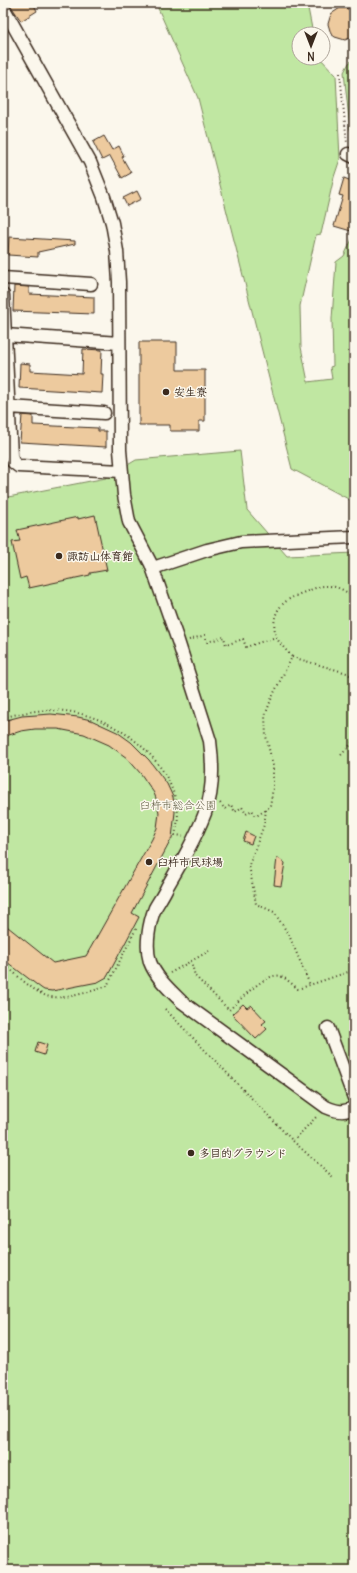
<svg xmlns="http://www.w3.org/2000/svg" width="357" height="1573" font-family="Delius,'Klee One',sans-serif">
<rect width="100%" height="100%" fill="#fbf7ec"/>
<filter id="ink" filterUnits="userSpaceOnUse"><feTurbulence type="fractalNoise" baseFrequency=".025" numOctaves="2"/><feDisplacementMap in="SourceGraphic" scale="8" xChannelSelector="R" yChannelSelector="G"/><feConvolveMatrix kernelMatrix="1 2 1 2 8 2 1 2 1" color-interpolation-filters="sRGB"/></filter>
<g filter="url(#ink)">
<path fill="#c0e7a2" stroke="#7e8860" d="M157,3H307L313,34H299V58H320L336,75L340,159L334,177L321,234L316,235L300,306L301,347L308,382L332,379L330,367L333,366L332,319L336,262L344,256L354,235V502L292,469L198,98L157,6Z
M354,59V135L350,129L344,72L349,63Z
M240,451L247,510L287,556L354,553V1570H3V498L106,478L136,460Z"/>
<path fill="#edca9e" stroke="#3b2a1e" d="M9,3H33L37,11L21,21Z
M340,8H345L354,11V36L345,40L335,37L331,34L328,24L331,14Z
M104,136L112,150L119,146L124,156L122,157L131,173L122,178L110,156L102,160L93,142Z
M344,178L354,182V222L351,231L334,226L343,196L339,195Z
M137,191L141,199L127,206L123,198Z
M9,237L75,241V244L38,252V257L8,255Z
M14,286L29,287V294L94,297V314L13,311Z
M139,342H177V370H205V421H199V431H170V425H139Z
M83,349L102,350L101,374H103L102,393L19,388L20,363L30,364V371L82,374Z
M22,415L33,416V425L98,428V431H106V447L20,442Z
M95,515L107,570L90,573V575L29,588L26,577L20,579L12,542L20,541L17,530L78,517V519Z
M51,714L78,717L91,720L117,732L131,742L149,760L167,784L173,797L175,812L172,838L132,913L139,917L107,977L98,982L52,991L44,990L41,988L3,959V923L53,963L86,956L152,839L157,828L159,813L157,801L154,793L141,774L127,758L109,745L84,734L58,729H35L21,731L3,737V721L22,716Z
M246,832L254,836L251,844L243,841Z
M277,857L285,863L281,886L274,885Z
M243,1004L247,1008L251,1005L266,1021L262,1024L267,1029L256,1039L232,1014Z
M38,1042L47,1045L44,1055L35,1052Z"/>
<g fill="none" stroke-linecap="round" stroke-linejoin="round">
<g stroke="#3b2a1e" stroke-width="15">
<path id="minor" d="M3,7L90,162L104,197L112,223L117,251L119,282L120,450L124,495L129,522L151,564L178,641L210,741C213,764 214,791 205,813C195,839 181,863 167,887C164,894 159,901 155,908C149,923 145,946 150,962C156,978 171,991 182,1002L326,1107C335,1111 345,1114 354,1107
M348,154L354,157
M3,278L91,284
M3,295L11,456L13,462L18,466L122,471
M5,335L119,343
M9,407L104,413
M153,568L207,550L241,542L354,537
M328,1028L354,1098"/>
</g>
<path stroke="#3b2a1e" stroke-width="2" stroke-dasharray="1 3" stroke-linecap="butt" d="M340,73L347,143
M189,640L205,635L207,642L224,637L226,645L243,639L246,647L276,637
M292,657L347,673L354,678
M3,718C26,711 49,708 72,712C119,720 169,758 177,807C179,817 177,826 175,835L183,836
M341,755L354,741
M220,803L225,809L231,805L235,812L242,807L246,814L252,810L256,816L266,810L270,806L273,788V766L266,736L265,716L272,697L292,657C286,649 277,643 275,632C271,609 285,599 305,592C311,590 318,586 325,586C335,585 350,591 354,601
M266,810L264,825L249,865L256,904L274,912L289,935L310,985
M191,961L195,976L229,1010C240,1000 266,972 280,976C286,978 293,985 298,989L354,970
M3,963C16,974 32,991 47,996C61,1001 94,991 107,986L137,927
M170,973L209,951
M165,1009L293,1141L334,1178
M293,1141L318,1115"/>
<use href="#minor" stroke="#fbf7ec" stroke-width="12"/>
</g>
</g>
<g fill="#3b2a1e" stroke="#fbf7ec" stroke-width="1.5">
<circle cx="166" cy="392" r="4"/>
<circle cx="59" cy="556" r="4"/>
<circle cx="149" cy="862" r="4"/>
<circle cx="191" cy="1153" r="4"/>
</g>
<g text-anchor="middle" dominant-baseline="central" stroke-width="3" stroke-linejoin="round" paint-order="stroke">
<g font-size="11" font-weight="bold" fill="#3b2a1e" stroke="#fbf7ec" text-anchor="start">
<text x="174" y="392">安生寮</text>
<text x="67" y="556">諏訪山体育館</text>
<text x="157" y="862">臼杵市民球場</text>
<text x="199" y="1153">多目的グラウンド</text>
</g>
<g font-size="11" fill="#5c593f" stroke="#fbf7ec">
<text x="178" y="805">臼杵市総合公園</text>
</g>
</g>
<rect width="357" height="1573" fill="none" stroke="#fbf7ec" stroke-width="16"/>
<rect x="8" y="8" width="341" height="1557" fill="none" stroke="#3b2a1e" stroke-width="1.5" filter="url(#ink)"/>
<g transform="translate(311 46) rotate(180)"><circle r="19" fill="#fbf7ec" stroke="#aea59a"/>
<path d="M0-3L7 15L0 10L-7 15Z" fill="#3b2a1e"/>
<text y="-6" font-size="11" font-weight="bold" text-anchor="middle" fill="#3b2a1e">N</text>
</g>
</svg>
